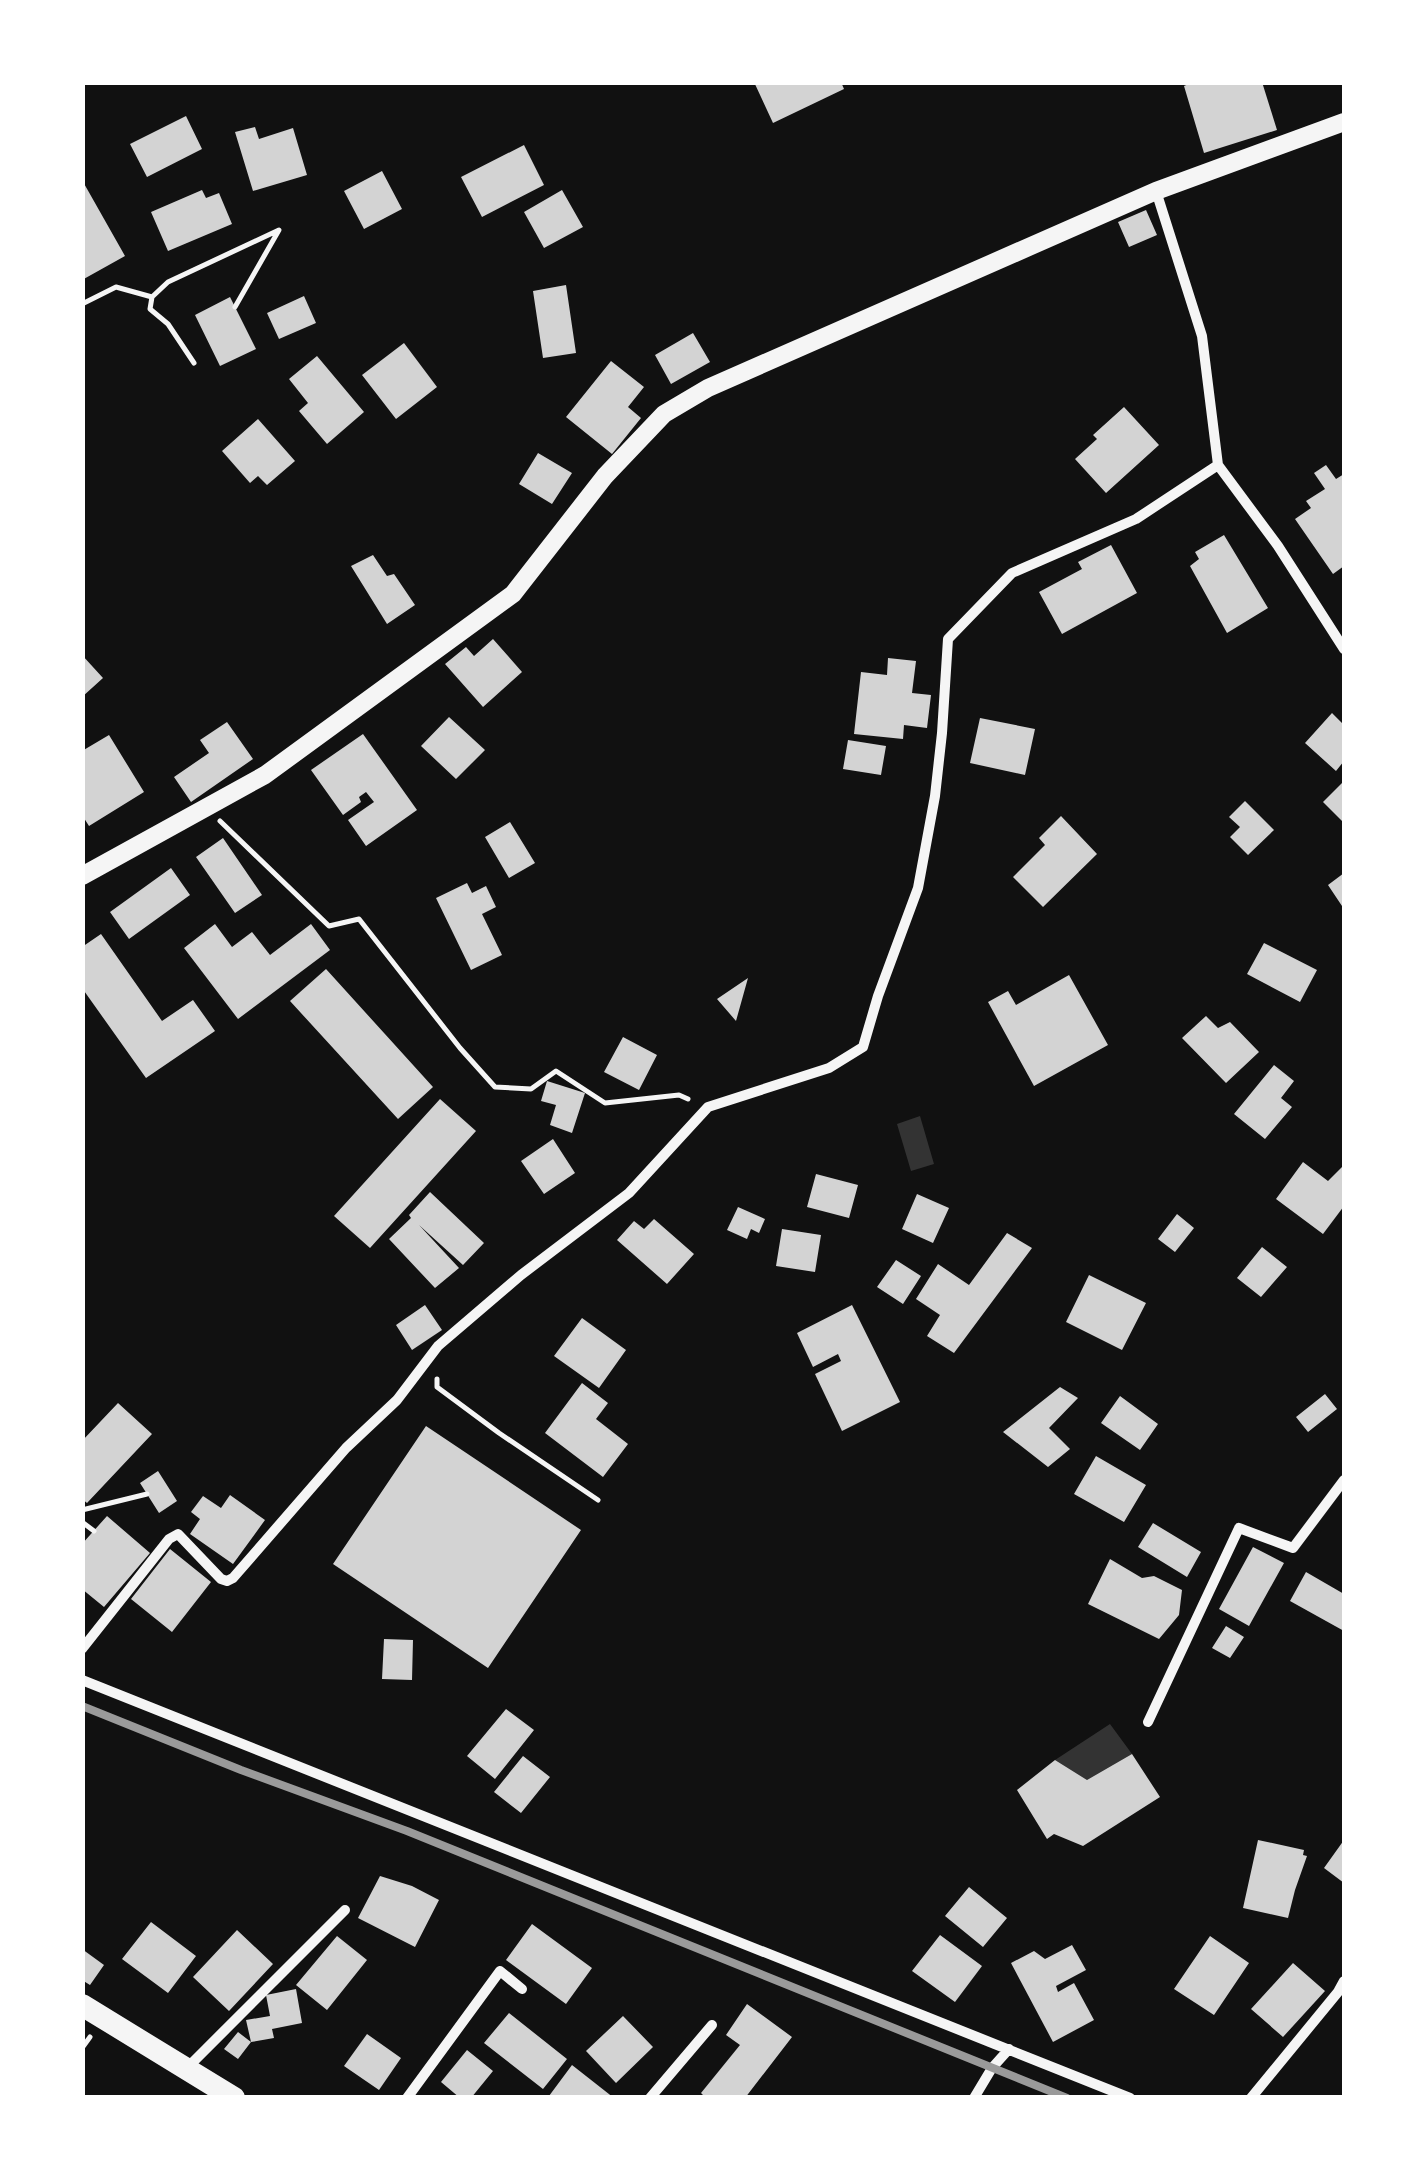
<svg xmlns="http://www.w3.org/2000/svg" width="1427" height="2180" font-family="Signika,sans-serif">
<rect width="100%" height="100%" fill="#111"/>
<path fill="#333" d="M920,1116L934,1164L911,1171L897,1124Z
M1110,1724L1132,1754L1087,1780L1055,1760Z"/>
<path fill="#d3d3d3" d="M754,82H841L844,89L773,123Z
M1193,82H1262L1277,130L1204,153L1184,86Z
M186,116L202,149L147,177L130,144Z
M255,127L259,139L293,128L307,175L253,191L235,132Z
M524,145L544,185L482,217L461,177Z
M382,171L402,209L364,229L344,191Z
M82,180L125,256L82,280Z
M202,190L206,198L219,193L232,224L168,251L151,212Z
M562,190L583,227L544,248L524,212Z
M1146,210L1157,235L1129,247L1118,222Z
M566,285L576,353L543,358L533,291Z
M304,296L316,323L279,339L267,313Z
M230,297L256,349L220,366L195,315Z
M693,333L710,362L671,384L655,355Z
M404,343L437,387L396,419L362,375Z
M317,356L364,412L327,444L299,411L308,403L289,379Z
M611,361L644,387L628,407L641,418L612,454L566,417Z
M1124,407L1159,445L1106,493L1075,459L1097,439L1093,435Z
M258,419L295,461L267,485L258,476L250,483L222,451Z
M538,453L572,473L552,504L519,484Z
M1326,465L1336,479L1344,474V566L1333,574L1295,519L1311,508L1306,501L1325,489L1314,473Z
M1224,535L1268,608L1227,633L1190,566L1199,559L1195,552Z
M1111,545L1137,593L1062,634L1039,592L1082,569L1078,562Z
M373,555L387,576L394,574L415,605L387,624L351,566Z
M493,639L522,672L483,707L445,664L466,647L474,656Z
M82,655L103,678L82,697Z
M888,658L916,661L912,693L931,695L927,728L904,725L903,739L854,734L861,672L887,675Z
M1332,713L1344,725V761L1336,771L1305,743Z
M449,717L485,750L456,779L421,746Z
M980,718L1035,729L1025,775L970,763Z
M227,722L253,759L191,802L174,777L209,753L200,740Z
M363,734L417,810L366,846L348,820L374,802L366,792L359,797L361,802L343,815L311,770Z
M109,735L144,792L89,826L82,815V751Z
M848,740L886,746L881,775L843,769Z
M1344,781V823L1323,802Z
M1245,801L1274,830L1248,855L1230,837L1240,827L1229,817Z
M1061,816L1097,854L1043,907L1013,877L1045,845L1039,838Z
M510,822L535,863L509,878L485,837Z
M223,838L262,895L235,913L196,857Z
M171,868L190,895L129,939L110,912Z
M1344,873V909L1328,885Z
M467,883L472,893L486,886L496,907L482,914L502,955L471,970L436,898Z
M215,924L232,947L252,932L270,955L311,924L330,950L238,1019L184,948Z
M101,934L162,1021L193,1000L215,1031L146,1078L82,988V947Z
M1264,943L1317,970L1300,1002L1247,974Z
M326,969L433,1087L398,1119L290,1001Z
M1069,975L1108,1045L1034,1086L988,1002L1008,991L1016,1005Z
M748,978L736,1021L717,999Z
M1206,1016L1218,1028L1230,1022L1259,1052L1226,1083L1182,1038Z
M623,1037L657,1055L639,1090L604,1072Z
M1274,1065L1294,1081L1281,1098L1292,1107L1265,1139L1234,1114Z
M547,1081L585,1093L572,1133L550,1125L556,1105L541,1101Z
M440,1099L476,1131L370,1248L334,1216Z
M553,1139L575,1173L544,1194L521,1161Z
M1303,1162L1328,1181L1344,1165V1206L1323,1234L1276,1199Z
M816,1174L858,1185L849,1218L807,1207Z
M430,1192L484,1243L463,1265L419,1225L459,1268L435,1288L389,1239L411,1218L409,1215Z
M917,1194L949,1208L933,1243L902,1229Z
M738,1207L765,1219L759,1233L751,1229L747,1239L727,1230Z
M1177,1214L1194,1228L1175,1252L1158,1239Z
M654,1219L694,1254L667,1284L617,1240L634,1221L644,1229Z
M782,1229L821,1235L815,1272L776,1266Z
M1007,1233L1032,1248L954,1353L927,1336L940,1315L916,1299L938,1264L969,1285Z
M1262,1247L1287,1267L1261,1297L1237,1278Z
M896,1260L921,1276L903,1304L877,1287Z
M1089,1275L1146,1303L1122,1350L1066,1322Z
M425,1305L442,1330L412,1350L396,1325Z
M852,1305L900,1402L842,1431L815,1374L841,1361L838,1354L813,1367L797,1333Z
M582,1318L626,1350L599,1388L554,1356Z
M582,1383L608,1403L596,1419L628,1444L603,1477L545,1433Z
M1060,1387L1078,1398L1049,1428L1070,1449L1048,1467L1003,1432Z
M1325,1394L1337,1409L1308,1432L1296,1417Z
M1120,1396L1158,1424L1140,1450L1101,1423Z
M118,1403L152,1434L87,1503L82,1499V1441Z
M426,1426L581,1530L488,1668L333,1564Z
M1096,1456L1146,1485L1124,1522L1074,1494Z
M158,1471L177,1501L159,1513L140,1483Z
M230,1495L265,1520L233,1564L190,1534L200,1519L191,1512L203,1496L221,1508Z
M107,1516L150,1553L104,1607L82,1589V1544Z
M1153,1523L1201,1552L1187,1577L1138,1547Z
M1253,1547L1284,1563L1249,1626L1219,1609Z
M170,1549L211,1582L172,1632L131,1599Z
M1110,1559L1142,1578L1154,1576L1182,1590L1179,1615L1159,1639L1088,1604Z
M1306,1572L1344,1594V1631L1290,1601Z
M1226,1626L1244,1637L1230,1658L1212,1648Z
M384,1639L413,1640L412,1680L382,1679Z
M506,1709L534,1730L495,1779L467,1756Z
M1132,1754L1160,1797L1083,1846L1054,1834L1047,1839L1017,1790L1055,1760L1087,1780Z
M523,1756L550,1777L521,1813L494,1792Z
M1258,1840L1304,1850L1303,1855L1307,1856L1295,1890L1288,1918L1243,1908Z
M1344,1840V1883L1324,1868Z
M380,1876L412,1886L439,1900L415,1947L358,1918Z
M969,1887L1007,1918L983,1947L945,1916Z
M151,1922L196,1956L168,1993L122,1959Z
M532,1924L592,1968L566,2004L506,1960Z
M237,1930L273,1964L229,2011L193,1977Z
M940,1935L982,1966L955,2002L912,1971Z
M337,1936L367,1960L327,2010L296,1985Z
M1210,1936L1249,1963L1214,2015L1174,1989Z
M1072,1945L1086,1970L1056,1986L1058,1992L1074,1983L1094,2020L1053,2042L1011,1963L1034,1951L1045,1959Z
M82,1949L104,1965L90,1985L82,1980Z
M1293,1963L1325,1991L1283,2037L1251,2009Z
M296,1989L302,2023L272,2029L274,2038L251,2042L238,2059L224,2049L238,2032L251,2042L246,2020L270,2016L266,1995Z
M747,2004L792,2037L745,2098H706L701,2093L740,2045L726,2035Z
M509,2013L567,2059L543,2089L484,2043Z
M623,2016L653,2047L616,2083L586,2051Z
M367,2034L401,2058L379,2090L344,2066Z
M467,2050L493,2071L471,2098H460L441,2082Z
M572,2065L614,2098H551L549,2096Z"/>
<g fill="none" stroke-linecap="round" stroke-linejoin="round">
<path stroke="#f5f5f5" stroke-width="5" d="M82,304L116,287L152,297
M194,363L168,324L150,309L152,297L168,282L279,230L235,307
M220,821L329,926L359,919L460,1048L495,1087L531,1089L556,1071L605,1103L679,1095L688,1099
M437,1379V1387L499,1433L598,1500
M82,1510L147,1494
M82,1522L94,1531
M82,2048L90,2037"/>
<path stroke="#f5f5f5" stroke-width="10" d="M1218,465L1278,546L1344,649
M82,1649L169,1539L178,1534L221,1579L227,1581L233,1578L346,1448L397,1400L438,1346L521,1275L629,1193L708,1107L829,1068L863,1047L878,996L918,888L935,796L942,733L948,639L1012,573L1136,519L1218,465L1202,336L1156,191
M82,1680L1130,2098
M1148,1722L1239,1528L1293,1548L1344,1480
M186,2069L345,1910
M407,2098L500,1971L522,1989
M650,2098L712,2025
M974,2098L992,2068L1009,2049
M1251,2098L1338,1992L1344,1981"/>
<path stroke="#f5f5f5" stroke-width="18" d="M82,876L265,775L513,594L605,476L664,414L708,388L1156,191L1344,122"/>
<path stroke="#f5f5f5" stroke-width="22" d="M82,2005L234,2098"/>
<path stroke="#9a9a9a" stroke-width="8" d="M82,1706L241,1770L407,1831L1067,2098"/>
</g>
<rect width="1427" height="2180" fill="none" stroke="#ffffff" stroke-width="170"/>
</svg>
